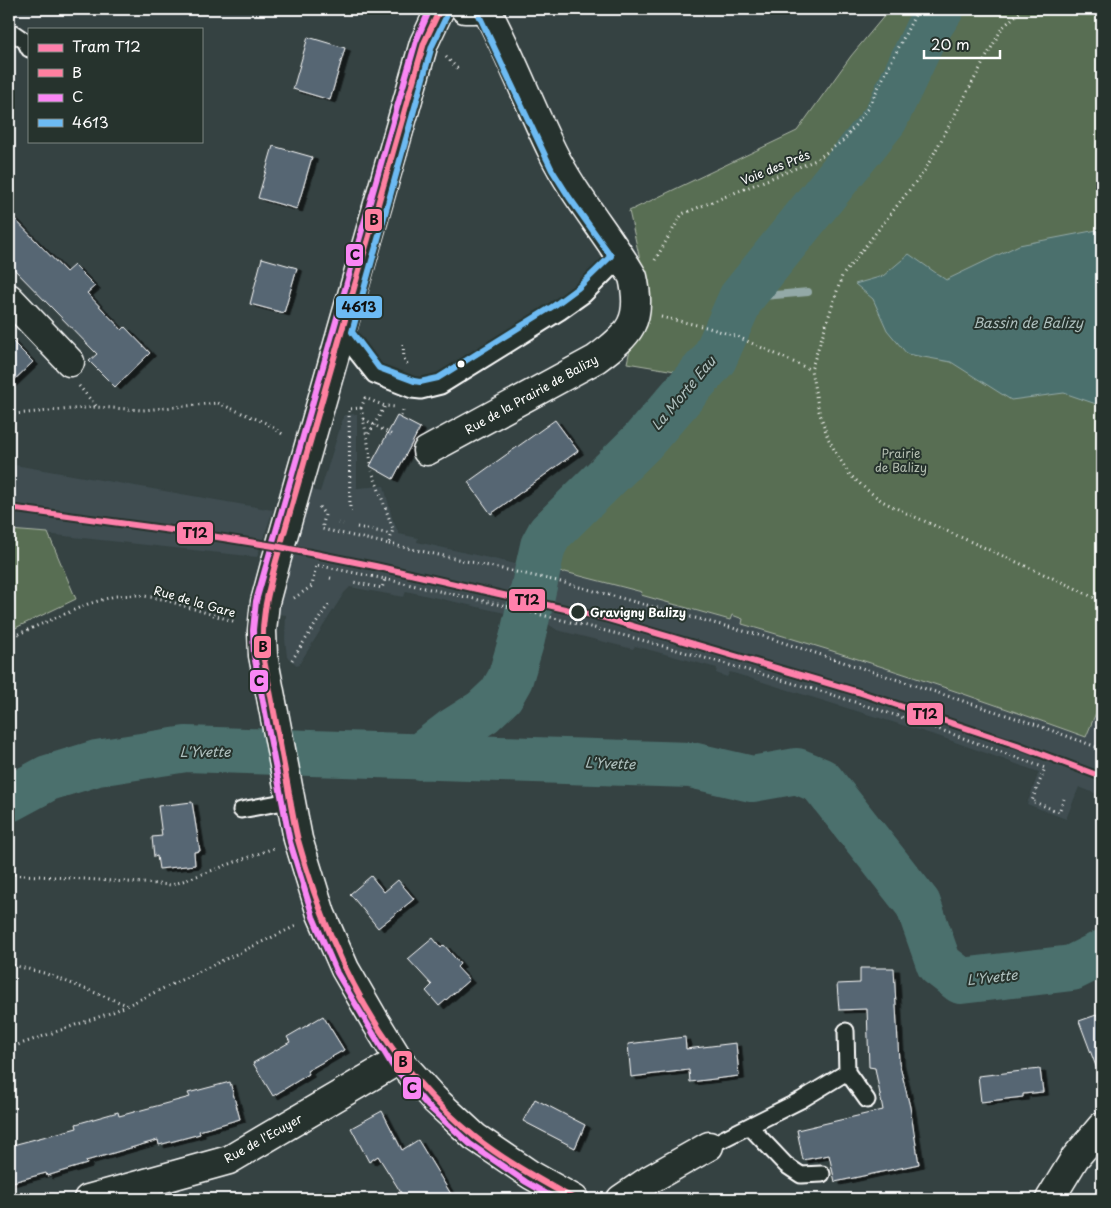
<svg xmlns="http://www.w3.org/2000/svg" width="1111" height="1208" font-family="'Playpen Sans',sans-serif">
<defs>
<filter id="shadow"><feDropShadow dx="5.5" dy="3" stdDeviation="0" flood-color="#0009"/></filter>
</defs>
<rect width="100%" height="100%" fill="#354242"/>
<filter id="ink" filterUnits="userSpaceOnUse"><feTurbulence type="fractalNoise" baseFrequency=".02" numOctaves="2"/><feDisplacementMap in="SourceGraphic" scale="10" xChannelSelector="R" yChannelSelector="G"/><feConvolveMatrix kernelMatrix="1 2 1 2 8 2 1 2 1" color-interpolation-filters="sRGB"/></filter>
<g filter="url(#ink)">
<path fill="#3f4d51" d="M357,414V488L384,486L392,518L399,534L418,538L417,542L556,573L565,572L642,592L641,595L729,620L732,615L743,619L742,624L837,651L986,701L1085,737L1100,703L1102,702V796L1079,787L1066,819L1027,804L1039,772L941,737L730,672L727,677L716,673L717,668L635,646L633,649L557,630L548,624L505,613L406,591L404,597L350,587L344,593L298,666L287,657L285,639L286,615L278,614L280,603L312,490L320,492L344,415Z
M9,464L273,510L257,557L9,530Z"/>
<path fill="#596e52" stroke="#acb6a8" d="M890,9H1102V702L1100,703L1086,737C972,696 858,657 742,624L743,619L732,615L730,620L641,595L642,592L565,572L556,573L547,570L556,541L674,428L717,378L627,363L645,282L629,211L797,131L851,56Z
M9,530L48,533L76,599L9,631Z"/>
<path fill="#4b706d" stroke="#93a9a7" d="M1102,229V406L1064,393L1011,400L951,362L907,354L887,330L873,299L855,284L883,276L909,254L946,280L1019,245Z"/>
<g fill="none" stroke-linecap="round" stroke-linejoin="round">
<path stroke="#93a9a7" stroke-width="8" d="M741,298L808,292"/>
<path stroke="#4b706d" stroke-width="46" d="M419,757L453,731L483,712L501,695L510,679L522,639L543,546L550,533L642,442L714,359L741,298L885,119L927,30L941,9
M9,799L48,778L97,763L186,749L691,765L752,779L797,771L821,781L918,904L939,964L961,981L1072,968L1102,953"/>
</g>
<path fill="#576673" stroke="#fff" filter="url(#shadow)" d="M308,37L345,48L330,100L293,89Z
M273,146L312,157L297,209L258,198Z
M9,213L66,272L74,265L95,286L87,293L122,330L125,327L150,353L115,387L89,361L97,354L9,264Z
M262,258L297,268L284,313L250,304Z
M9,338L33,362L9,385Z
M397,416L420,428L393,479L370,466Z
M555,420L578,451L491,514L468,482Z
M192,802L200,851L194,852L195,865L159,869L157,856L154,857L152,837L162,836L158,806Z
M371,876L384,892L398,880L414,899L378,928L350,894Z
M433,938L441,948L444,945L460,964L457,967L469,980L439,1006L426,991L432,985L408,959Z
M860,968H894L899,1062L910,1107L919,1164L835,1182L829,1155L803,1160L797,1130L883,1110L875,1068L869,1067L867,1009L839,1010L837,984L860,983Z
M1102,1013V1076L1100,1077L1079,1021Z
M323,1016L344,1050L307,1071L309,1074L273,1096L253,1063L290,1042L287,1037Z
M685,1037L686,1049L736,1043L739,1076L690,1082L689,1070L631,1077L628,1044Z
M1040,1069L1043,1092L1023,1094V1097L981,1102L978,1076Z
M230,1082L240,1119L199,1131L200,1134L159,1145L158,1140L86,1161L87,1164L63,1171L47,1176L46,1173L9,1183V1146L77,1128L76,1124L118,1112L119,1116L190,1097L188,1093Z
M535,1099L585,1125L575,1148L523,1121Z
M382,1111L402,1150L418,1140L454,1199H405L378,1156L369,1162L351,1128Z"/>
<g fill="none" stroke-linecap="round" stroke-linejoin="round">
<g stroke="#fff" stroke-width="19">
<path id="lane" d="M9,30L25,41L29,49
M342,334L374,375L412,390L421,391L441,386L560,312L584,295L622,257
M241,810L289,801
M846,1031L847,1072L867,1100
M750,1127L786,1165L801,1175L822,1174
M709,1146L801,1100L847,1072"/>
</g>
<g stroke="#fff" stroke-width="31">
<path id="street" d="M9,298L70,362
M427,451L596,359C630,334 643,321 633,277C608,234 574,196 552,151C529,104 511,55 486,9
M88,1199L229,1160L399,1060
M621,1199L649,1180L709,1146
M1050,1199L1075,1158L1102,1126"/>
</g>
<g stroke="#fff" stroke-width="31">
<path id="secondary" d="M440,9L424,43L276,561L265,602L262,631L263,655L298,839L321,914L345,969L375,1021L399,1060L435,1100L475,1137L531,1175L574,1199
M465,9H474"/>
</g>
<path stroke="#fff" stroke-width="3" stroke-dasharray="1 4" stroke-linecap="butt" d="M1023,9L1002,28L925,170L842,276L811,370L819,411L828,438L837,455L850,475L867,490L882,501L904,512L1075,588L1102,602
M446,57L460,71
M655,260L682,214L816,160L844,140L868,108L918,9
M661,317L706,327L738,337L811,370
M403,344L404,359L409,367
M79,386L96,406
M361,408L367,437
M9,413L14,414L96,407L143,410L218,403L266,423L284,435
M401,416L404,408
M364,419L392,435
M371,463L367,437L385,406
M319,507L325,515L322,529L389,544L393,529L372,471
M350,512L349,409L361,408L365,398L385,406L396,407
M338,523L343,524
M357,527L391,534
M389,544L557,581L766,637L1034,724L1102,749
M330,578L334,579
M385,579L506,606L642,640L827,693L944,731L1045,768L1032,801L1059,812L1064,799
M294,598L312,586L316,565L385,579L382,588L353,582
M9,638L88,604L115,596L138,595L162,599L236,622
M292,660L330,602
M1098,719L1102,709
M9,874L172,885L274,848
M9,966L12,965L44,973L127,1005
M9,1048L113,1012L298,925"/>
<use href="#lane" stroke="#26332d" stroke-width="15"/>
<use href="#street" stroke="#26332d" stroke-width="28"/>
<use href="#secondary" stroke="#26332d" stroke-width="28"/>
<g stroke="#26332d" stroke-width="10">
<path id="bus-1" d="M440,9L424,43L276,561C267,596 261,618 263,655C271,696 279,737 286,777C290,798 293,820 298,840C329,952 383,1063 475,1137C505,1161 540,1180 574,1199"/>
</g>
<g stroke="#26332d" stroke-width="10">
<path id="bus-2" d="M430,9L416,41L256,601L253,630L254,655L290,842L313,917L337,973L392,1065L428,1106L470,1144L526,1182L556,1199"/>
</g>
<g stroke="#26332d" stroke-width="10">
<path id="bus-3" d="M448,13L432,46L352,332L379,368L414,381L420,382L438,378L555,305L578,288L611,256L569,197L552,170L478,13"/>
</g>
<use href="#bus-1" stroke="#ff80a0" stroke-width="6"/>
<use href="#bus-2" stroke="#f986f4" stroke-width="6"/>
<use href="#bus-3" stroke="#6dbbf3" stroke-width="6"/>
<g stroke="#26332d" stroke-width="10">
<path id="tram-1" d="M9,508L186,532L280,547L375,566L605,618L858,692L1017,745L1102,777"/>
</g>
<use href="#tram-1" stroke="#ff80ab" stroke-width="6"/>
</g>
</g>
<circle fill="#fff" stroke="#26332d" stroke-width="2" cx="461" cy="364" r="4.5"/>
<circle fill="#26332d" stroke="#fff" stroke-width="2.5" cx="578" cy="612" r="8"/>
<g text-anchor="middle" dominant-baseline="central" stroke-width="4" stroke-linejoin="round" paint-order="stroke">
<g font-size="12" fill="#fff" stroke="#26332d">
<text transform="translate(775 167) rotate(-22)">Voie des Prés</text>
<text transform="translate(531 394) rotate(-29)">Rue de la Prairie de Balizy</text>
<text transform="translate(195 601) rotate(16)">Rue de la Gare</text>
<text transform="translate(263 1138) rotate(-29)">Rue de l'Ecuyer</text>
</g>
<g font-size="12" fill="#b4beb1" stroke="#26332d">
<text x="901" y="453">Prairie<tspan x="901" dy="14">de Balizy</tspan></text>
</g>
<g font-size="12" font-weight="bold" fill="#fff" stroke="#26332d" text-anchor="start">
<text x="590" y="612">Gravigny Balizy</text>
</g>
<g font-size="14" font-style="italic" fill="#aebfbd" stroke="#26332d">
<text x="1028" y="322">Bassin de Balizy</text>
<text transform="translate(683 393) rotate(-50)">La Morte Eau</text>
<text x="205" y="751">L'Yvette</text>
<text transform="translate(610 763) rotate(2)">L'Yvette</text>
<text transform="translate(992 977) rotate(-6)">L'Yvette</text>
</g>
</g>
<g stroke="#26332d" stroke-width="2">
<rect x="364" y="208" width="19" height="24" rx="5" fill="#ff80a0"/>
<rect x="345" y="243" width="19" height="24" rx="5" fill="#f986f4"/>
<rect x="335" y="295" width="48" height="24" rx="5" fill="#6dbbf3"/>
<rect x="176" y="521" width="38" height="24" rx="5" fill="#ff80ab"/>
<rect x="508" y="588" width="38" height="24" rx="5" fill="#ff80ab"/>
<rect x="253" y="635" width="19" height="24" rx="5" fill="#ff80a0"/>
<rect x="249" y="669" width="20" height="24" rx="5" fill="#f986f4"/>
<rect x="906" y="702" width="38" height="24" rx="5" fill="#ff80ab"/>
<rect x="393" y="1050" width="20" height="24" rx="5" fill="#ff80a0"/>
<rect x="402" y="1076" width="20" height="24" rx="5" fill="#f986f4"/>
</g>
<g font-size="14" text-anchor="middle" font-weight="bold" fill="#111">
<text x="374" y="225">B</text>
<text x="355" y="260">C</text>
<text x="359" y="312">4613</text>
<text x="195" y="538">T12</text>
<text x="527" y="605">T12</text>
<text x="263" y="652">B</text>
<text x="259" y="686">C</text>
<text x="925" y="719">T12</text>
<text x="403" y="1067">B</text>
<text x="412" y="1093">C</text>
</g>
<rect width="1111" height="1208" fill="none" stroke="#26332d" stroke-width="30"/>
<rect x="15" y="15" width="1081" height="1178" fill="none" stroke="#fff" stroke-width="2" filter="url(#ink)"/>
<rect x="28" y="28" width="175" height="115" fill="#26332d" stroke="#7d8581"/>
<rect x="38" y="44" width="25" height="8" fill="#ff80ab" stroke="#7d8581"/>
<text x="72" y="52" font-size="15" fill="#ffffff">Tram T12</text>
<rect x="38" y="69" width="25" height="8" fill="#ff80a0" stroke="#7d8581"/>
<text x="72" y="78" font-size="15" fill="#ffffff">B</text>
<rect x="38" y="94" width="25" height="8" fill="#f986f4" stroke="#7d8581"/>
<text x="72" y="102" font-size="15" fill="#ffffff">C</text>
<rect x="38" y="119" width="25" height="8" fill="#6dbbf3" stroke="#7d8581"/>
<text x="72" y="128" font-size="15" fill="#ffffff">4613</text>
<path d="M924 50v8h76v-8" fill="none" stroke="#ffffff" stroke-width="2.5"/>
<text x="931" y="50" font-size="15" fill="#ffffff" stroke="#26332d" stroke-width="4" paint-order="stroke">20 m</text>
</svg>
